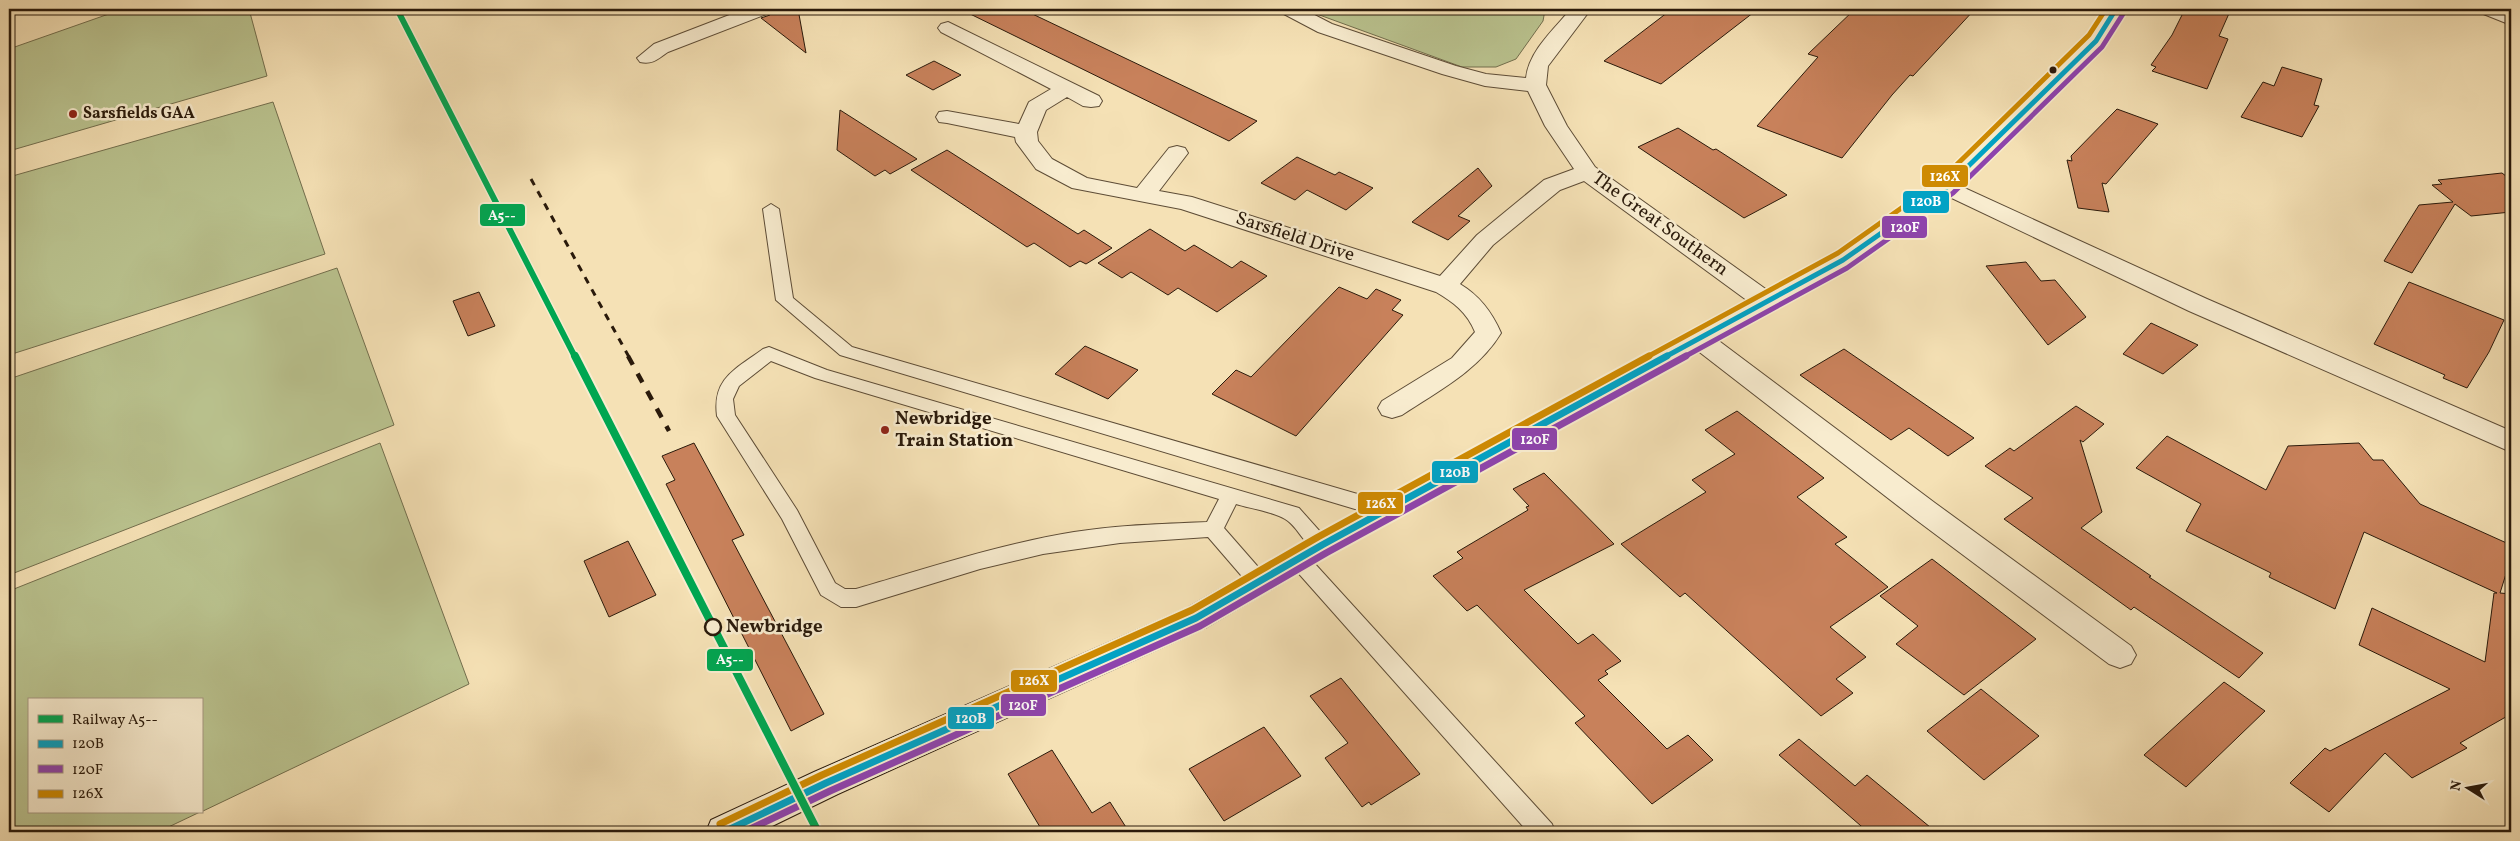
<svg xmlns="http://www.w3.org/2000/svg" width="2520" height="841" font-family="Vollkorn,serif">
<rect width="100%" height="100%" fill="#f5e1b5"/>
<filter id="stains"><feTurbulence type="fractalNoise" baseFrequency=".004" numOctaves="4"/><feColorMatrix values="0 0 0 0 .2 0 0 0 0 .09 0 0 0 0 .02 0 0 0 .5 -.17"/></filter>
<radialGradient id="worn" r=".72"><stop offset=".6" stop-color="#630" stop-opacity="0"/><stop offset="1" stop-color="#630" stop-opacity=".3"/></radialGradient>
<path fill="#bac38f" stroke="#726e4d" d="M123,9H249L267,76L9,151V49Z
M1303,9H1544L1545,10L1543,21L1516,59L1496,67H1462Z
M273,102L325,254L9,355V177Z
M337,268L394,425L9,575V379Z
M380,443L469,684L201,812V700H29V812H200L158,832H9V591Z"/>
<path fill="#c8815b" stroke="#2a1a0b" d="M774,9H798L806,53L761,18L770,15Z
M960,9H1022L1257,121L1229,141Z
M1672,9H1758L1661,84L1604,61Z
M1855,9H1975L1913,76L1910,75L1892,95L1842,158L1757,126L1818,57L1808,54Z
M2185,9H2231L2219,36L2228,39L2207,89L2152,71L2156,67L2151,65L2172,35Z
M934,61L961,75L933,90L906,75Z
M2282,67L2322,79L2314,105L2319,106L2302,137L2241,117L2263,82L2274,86Z
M2117,109L2158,124L2106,184L2102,183L2109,212L2078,208L2067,160L2072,161L2071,156Z
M840,110L917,159L890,174L885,170L875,176L837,150Z
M1678,128L1713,150L1716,149L1787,195L1744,218L1638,147Z
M947,150L1078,234L1084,230L1112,248L1086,264L1080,261L1070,267L1034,243L1027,247L911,170Z
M1297,157L1335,175L1339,172L1373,188L1346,210L1307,190L1295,200L1261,183Z
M1478,168L1492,186L1458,216L1470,221L1448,240L1412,222Z
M2502,173L2511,180V212L2471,216L2455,204L2412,273L2384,261L2419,205L2453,202L2432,185L2442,184L2438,180Z
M1150,229L1185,251L1194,245L1232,268L1241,261L1267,276L1217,312L1178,288L1168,295L1131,272L1122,278L1098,263Z
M2026,262L2041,281L2055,280L2086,317L2048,345L1986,266Z
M2409,282L2504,320L2489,352L2467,388L2443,378L2445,375L2374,344Z
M1339,287L1367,299L1376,289L1401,300L1392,310L1403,315L1296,436L1212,394L1236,370L1251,377Z
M479,292L495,326L468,336L453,301Z
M2151,323L2198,345L2163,374L2123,354Z
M1085,346L1138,370L1108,399L1055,374Z
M1844,349L1974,438L1948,456L1909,428L1891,440L1800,375Z
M2076,406L2104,424L2083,442L2080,440L2102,512L2081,528L2151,576L2149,577L2263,653L2239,678L2134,607L2131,610L2004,519L2033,498L1985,466L2010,448L2014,451Z
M1737,411L1824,478L1797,497L1847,537L1835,544L1888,587L1830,627L1866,657L1836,679L1853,693L1821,716L1685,593L1680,597L1621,544L1706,492L1692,480L1735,454L1705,430Z
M2167,436L2266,490L2288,446L2359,443L2373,460H2383L2420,504L2511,545V558L2500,593L2511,594V714L2460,743L2467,748L2412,778L2385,753L2329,812L2290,783L2325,748L2330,751L2450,689L2359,645L2372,608L2485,662L2494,593H2497L2364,532L2335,609L2269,577L2271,573L2186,531L2201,504L2136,468Z
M694,443L744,535L732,540L824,714L791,731L666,484L675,480L662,456Z
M1544,473L1614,544L1524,590L1578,644L1593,634L1621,661L1605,671L1608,674L1598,680L1667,749L1688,735L1713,760L1652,804L1575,723L1585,716L1477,605L1467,611L1433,576L1463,558L1457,552L1528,510L1526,507L1529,506L1513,489Z
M628,541L656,595L609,617L584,561Z
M1932,559L2036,639L1964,695L1896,644L1918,626L1880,596Z
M1341,678L1420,774L1371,805L1369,802L1362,807L1325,758L1348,743L1310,696Z
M2224,682L2265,711L2186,787L2144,755Z
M1981,689L2039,736L1984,780L1927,731Z
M1264,727L1301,776L1224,821L1189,769Z
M1799,739L1855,786L1867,775L1936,832H1868L1779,755Z
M1052,750L1092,813L1110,802L1129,832H1043L1008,774Z"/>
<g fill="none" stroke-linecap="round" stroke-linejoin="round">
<g stroke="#5d4c36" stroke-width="2">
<path id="service" d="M771,204L779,209L793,298L852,347L1385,502L1392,505L1395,510L1392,515L1385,518L840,355L776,300L763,209Z
M769,347L827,370L1299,508L1332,545L1329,551C1308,558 1301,528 1285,519C1274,512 1249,508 1236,504L1224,528L1266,576L1269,582L1266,588L1259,590L1252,588L1208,537L1120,543L1043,554L980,569L856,607H841L821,595L782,519L717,416C712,378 736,369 763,349ZM771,361L815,378L1219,499L1207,522C1162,524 1118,525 1074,532C1000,544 928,568 856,589H845L835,583L797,510L735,415L733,399L739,386Z
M1299,552L1306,554L1552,824L1555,832H1528L1292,566L1289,560L1292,554Z"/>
</g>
<g stroke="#5d4c36" stroke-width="2">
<path id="minor" d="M745,9H772L769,13L668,52C658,59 652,65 640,62L637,58L654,44Z
M1279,9H1303L1332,24L1456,66L1486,74L1526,78C1529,51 1554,29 1571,9H1591L1548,66L1546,85L1567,126L1595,167L1774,295L1778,301L1774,307L1765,309L1756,307L1584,181L1560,190L1493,245L1460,284C1480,296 1492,312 1501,333C1478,371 1438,391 1402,415L1392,418L1382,415L1378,408L1382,401L1452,358L1475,332C1467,312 1453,302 1436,292L1181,209L1072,188L1036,169L1016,142L1015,137L947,123L939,122L936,117L939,112L947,111L1019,124L1029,102L1051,89L941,32L938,28L941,24L948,22L1099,96L1102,101L1099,106L1091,107L1083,106L1067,97L1046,110L1037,132L1038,141L1052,159L1087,178L1137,188L1169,148L1177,146L1185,148L1188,153L1159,191L1192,197L1440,276L1477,235L1544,180L1574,169L1545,126L1528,91L1485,86L1442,74L1318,32L1282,13Z
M2478,9H2504L2511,12V25L2481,13Z
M1947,180L2207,299L2511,431V452L2189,311L1939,192L1936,187L1939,182Z
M1698,329L1707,332L1935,503L2131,646L2136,655L2131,664L2120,668L2109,664L1915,519L1689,344L1685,338L1689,332Z"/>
</g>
<g stroke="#2a1a0b" stroke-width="2">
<path id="secondary" d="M2106,9H2126L2103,45L1955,192L1852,266L1333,553L1207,627L838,794L760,832H706L711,820L814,772L1185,609L1311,537L1834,254L1939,182L2088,37Z"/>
</g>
<use href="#service" fill="#f8eccf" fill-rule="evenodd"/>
<use href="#minor" fill="#f8eccf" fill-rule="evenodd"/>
<use href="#secondary" fill="#f8eccf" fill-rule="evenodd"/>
<path stroke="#2a1a0b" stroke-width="3" stroke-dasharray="7 7" stroke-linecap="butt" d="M531,179L629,357"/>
<path stroke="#2a1a0b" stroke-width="4.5" stroke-dasharray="10 10" stroke-linecap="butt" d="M628,356L669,431"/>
<g stroke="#f8eccf" stroke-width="8">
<path id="bus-1-far1" d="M1665,357L1843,260L1947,187L2096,41L2116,9"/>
</g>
<g stroke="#f8eccf" stroke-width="11">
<path id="bus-1" d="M724,832L826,783L1196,618L1322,545L1667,356"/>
</g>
<g stroke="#f8eccf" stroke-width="8">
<path id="bus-2-far1" d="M1684,357L1847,268L1953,193L2102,47L2123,14"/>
</g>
<g stroke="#f8eccf" stroke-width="11">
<path id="bus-2" d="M744,832L830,791L1200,626L1326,553L1686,356"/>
</g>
<g stroke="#f8eccf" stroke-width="8">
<path id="bus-3-far1" d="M1647,357L1838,253L1941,180L2089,35L2106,9"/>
</g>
<g stroke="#f8eccf" stroke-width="11">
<path id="bus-3" d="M720,824L822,775L1192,610L1318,537L1649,356"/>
</g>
<use href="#bus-1-far1" stroke="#02a2c4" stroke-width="5"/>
<use href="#bus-1" stroke="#02a2c4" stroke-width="7"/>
<use href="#bus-2-far1" stroke="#8e44ad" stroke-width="5"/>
<use href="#bus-2" stroke="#8e44ad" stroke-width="7"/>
<use href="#bus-3-far1" stroke="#ce8a02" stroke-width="5"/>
<use href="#bus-3" stroke="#ce8a02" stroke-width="7"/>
<g stroke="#f8eccf" stroke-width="9">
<path id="rail-1-far1" d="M397,9L575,357"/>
</g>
<g stroke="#f8eccf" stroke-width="12">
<path id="rail-1" d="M575,356L818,832"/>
</g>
<use href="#rail-1-far1" stroke="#00a651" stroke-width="6"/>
<use href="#rail-1" stroke="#00a651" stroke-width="8"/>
</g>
<circle fill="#2a1a0b" stroke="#f8eccf" stroke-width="2" cx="2053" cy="70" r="4.5"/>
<g fill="#8f2418" stroke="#f8eccf" stroke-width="2">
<circle cx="73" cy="114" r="5"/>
<circle cx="885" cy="430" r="5"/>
</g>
<circle fill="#f8eccf" stroke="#2a1a0b" stroke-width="2.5" cx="713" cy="627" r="8"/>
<g text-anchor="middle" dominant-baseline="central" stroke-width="5" stroke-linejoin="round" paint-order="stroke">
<g font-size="16" font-weight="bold" fill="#2a1a0b" stroke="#f8eccf" text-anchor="start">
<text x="83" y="114">Sarsfields GAA</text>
</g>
<g font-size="19" fill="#2a1a0b" stroke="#f8eccf">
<text transform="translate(1660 224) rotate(36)">The Great Southern</text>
<text transform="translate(1295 237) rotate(18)">Sarsfield Drive</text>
</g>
<g font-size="19" font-weight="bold" fill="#2a1a0b" stroke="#f8eccf" text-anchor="start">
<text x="895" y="419">Newbridge<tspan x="895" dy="22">Train Station</tspan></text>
</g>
<g font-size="19" font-weight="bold" fill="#2a1a0b" stroke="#f8eccf" text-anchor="start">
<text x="726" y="627">Newbridge</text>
</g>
</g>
<g stroke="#f8eccf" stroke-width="2">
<rect x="1921" y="164" width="48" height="24" rx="5" fill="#ce8a02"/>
<rect x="1902" y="190" width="48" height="24" rx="5" fill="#02a2c4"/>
<rect x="479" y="203" width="47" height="24" rx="5" fill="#00a651"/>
<rect x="1881" y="215" width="47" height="24" rx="5" fill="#8e44ad"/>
<rect x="1511" y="427" width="47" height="24" rx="5" fill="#8e44ad"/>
<rect x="1431" y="460" width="48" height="24" rx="5" fill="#02a2c4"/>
<rect x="1357" y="491" width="47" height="24" rx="5" fill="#ce8a02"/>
<rect x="706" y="648" width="48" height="24" rx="5" fill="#00a651"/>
<rect x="1010" y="669" width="48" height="24" rx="5" fill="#ce8a02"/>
<rect x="1000" y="693" width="47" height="24" rx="5" fill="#8e44ad"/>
<rect x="947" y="706" width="48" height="24" rx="5" fill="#02a2c4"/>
</g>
<g font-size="14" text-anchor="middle" font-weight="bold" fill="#fff">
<text x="1945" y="181">126X</text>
<text x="1926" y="206">120B</text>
<text x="502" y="220">A5--</text>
<text x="1905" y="232">120F</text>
<text x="1535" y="444">120F</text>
<text x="1455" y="477">120B</text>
<text x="1381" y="508">126X</text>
<text x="730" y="664">A5--</text>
<text x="1034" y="685">126X</text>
<text x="1023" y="710">120F</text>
<text x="971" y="723">120B</text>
</g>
<rect width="2520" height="841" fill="none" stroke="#f5e1b5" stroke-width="30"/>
<rect x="10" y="10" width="2500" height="821" fill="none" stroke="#2a1a0b" stroke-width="2.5"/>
<rect x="15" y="15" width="2490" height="811" fill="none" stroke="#2a1a0b"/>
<rect x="28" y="698" width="175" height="115" fill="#f8eccf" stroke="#a69881"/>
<rect x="38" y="715" width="25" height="8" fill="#00a651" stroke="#a69881"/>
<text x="72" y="724" font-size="15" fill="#2a1a0b">Railway A5--</text>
<rect x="38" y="740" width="25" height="8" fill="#02a2c4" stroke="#a69881"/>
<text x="72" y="748" font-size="15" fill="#2a1a0b">120B</text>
<rect x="38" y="765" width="25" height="8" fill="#8e44ad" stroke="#a69881"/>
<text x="72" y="774" font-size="15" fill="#2a1a0b">120F</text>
<rect x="38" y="790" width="25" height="8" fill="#ce8a02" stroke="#a69881"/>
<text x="72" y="798" font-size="15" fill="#2a1a0b">126X</text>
<g transform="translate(2468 788) rotate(281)" stroke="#f8eccf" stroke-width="4" paint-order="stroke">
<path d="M0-4L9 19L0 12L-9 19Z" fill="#2a1a0b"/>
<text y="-8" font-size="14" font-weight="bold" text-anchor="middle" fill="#2a1a0b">N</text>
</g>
<rect width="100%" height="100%" filter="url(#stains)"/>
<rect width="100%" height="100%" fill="url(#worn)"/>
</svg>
